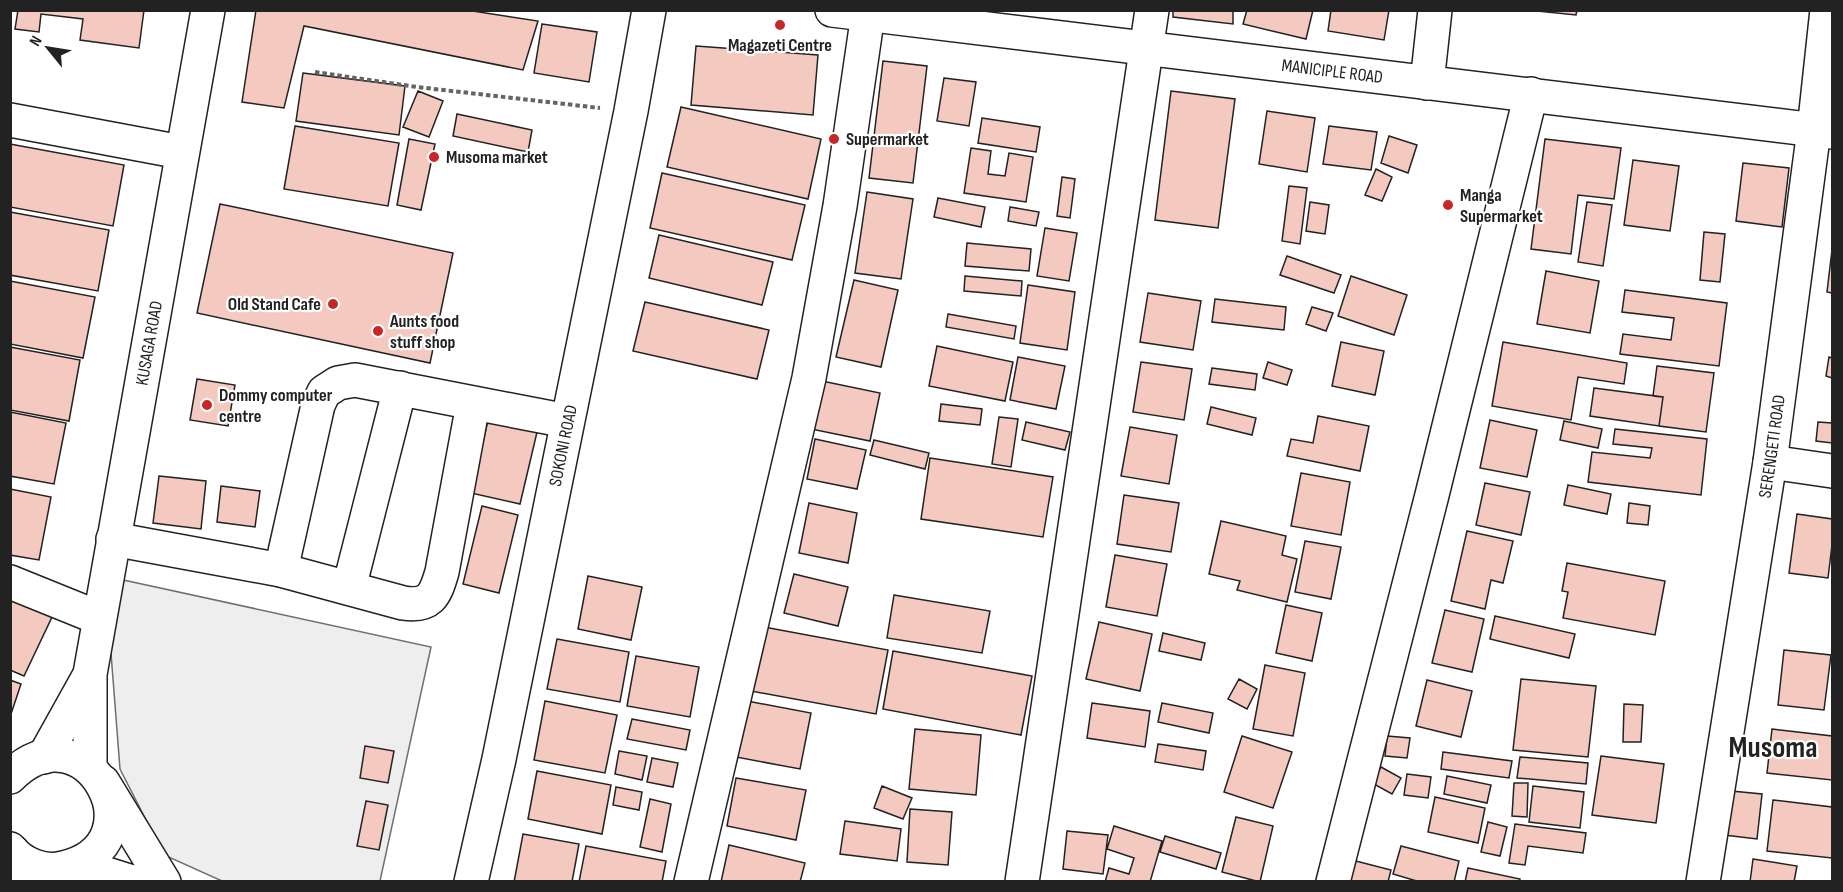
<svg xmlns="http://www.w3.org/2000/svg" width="1843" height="892" font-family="'Sofia Sans Condensed',sans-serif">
<rect width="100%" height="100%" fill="#fff"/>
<path fill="#eee" stroke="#6f6f6f" stroke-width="1.5" d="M105,576L431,647L380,881H222L164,855L120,769Z"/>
<path fill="#f3c9c0" stroke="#222" stroke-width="1.5" d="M18,10H144L139,48L80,40L83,19L41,14L39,32L15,29Z
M256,10H466L538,21L523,70L304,26L284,108L242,102Z
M1173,10H1233V24L1173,17Z
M1247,10H1313L1306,39L1243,24Z
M1331,10H1389L1384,40L1328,31Z
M1527,10H1577L1576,15Z
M542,24L597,32L589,82L534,73Z
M696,46L818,55L813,115L691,105Z
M883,61L927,66L913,183L869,178Z
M303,73L405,86L399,135L296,121Z
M944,78L976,82L969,126L937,121Z
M418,91L443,101L429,137L403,127Z
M1171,91L1235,99L1218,228L1155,220Z
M681,107L821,139L808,199L667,167Z
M1267,111L1315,118L1307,172L1259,164Z
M457,114L532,130L528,152L453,136Z
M982,118L1040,127L1036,152L978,143Z
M295,126L399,143L388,206L284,189Z
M1329,126L1377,132L1371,170L1323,164Z
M1389,136L1417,145L1408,173L1381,163Z
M409,139L435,144L421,210L397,205Z
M1545,139L1621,148L1614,199L1578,195L1571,254L1531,249Z
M10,144L124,165L113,226L10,207Z
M971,148L991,151L988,174L1005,176L1009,153L1033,157L1026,202L964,193Z
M1633,160L1679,166L1670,231L1624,225Z
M1743,163L1789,168L1782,227L1736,221Z
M1376,169L1392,177L1382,201L1365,195Z
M662,173L805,205L792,260L650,228Z
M1062,177L1075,179L1070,218L1057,216Z
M1289,186L1307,188L1300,244L1282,241Z
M867,192L913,199L901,279L855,273Z
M938,198L985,207L981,227L934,217Z
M1310,202L1329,205L1325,234L1306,231Z
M1587,202L1612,205L1603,266L1578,262Z
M220,204L453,253L430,363L197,313Z
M1010,207L1039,212L1036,226L1008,221Z
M10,212L109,230L98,291L10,275Z
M1045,228L1077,233L1069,281L1037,276Z
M1704,232L1725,234L1720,282L1700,280Z
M659,235L773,262L762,305L649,278Z
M967,243L1031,249L1029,271L965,266Z
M1832,250V293L1827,292Z
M1287,256L1341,275L1334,293L1280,275Z
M1546,271L1599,281L1590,333L1537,324Z
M965,276L1022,281L1021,296L964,291Z
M1351,276L1407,295L1394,335L1338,316Z
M854,280L898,290L881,367L836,357Z
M10,281L95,297L83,358L10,344Z
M1028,285L1075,292L1067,350L1020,343Z
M1625,290L1727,303L1719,366L1620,354L1623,334L1671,340L1674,318L1622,312Z
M1148,293L1201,301L1193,350L1140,342Z
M1215,299L1286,307L1284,330L1212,322Z
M645,302L769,330L757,379L633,351Z
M1312,307L1333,313L1326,331L1306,324Z
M948,314L1016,326L1014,339L946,327Z
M1341,342L1384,351L1375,395L1332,386Z
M1503,342L1627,363L1624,384L1578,377L1571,420L1492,406Z
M937,346L1013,362L1005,401L929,386Z
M10,347L80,360L69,421L10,410Z
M1018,357L1065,366L1056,409L1010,400Z
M1829,357L1832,358V378L1826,376Z
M1141,362L1192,369L1184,420L1133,412Z
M1268,362L1292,370L1287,385L1263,378Z
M1657,366L1714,373L1706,432L1659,426L1663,397L1653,396Z
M1212,368L1257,374L1255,390L1209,384Z
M197,379L235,385L228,426L190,420Z
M822,381L880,393L870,441L811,429Z
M1594,388L1663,397L1659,426L1590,416Z
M941,404L982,409L980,425L939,421Z
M1211,407L1256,418L1252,435L1207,424Z
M10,412L66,423L54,484L10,476Z
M489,416L538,428L520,504L471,493Z
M1318,416L1369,426L1360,471L1287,456L1291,439L1313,443Z
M999,417L1018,419L1011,467L992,464Z
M1490,420L1537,430L1527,477L1480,468Z
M1564,421L1602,429L1598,448L1560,440Z
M1026,422L1070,432L1065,450L1022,440Z
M1818,422L1832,423V443L1816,441Z
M1130,427L1177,435L1169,484L1121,476Z
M1615,429L1707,439L1701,495L1588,482L1592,452L1650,458L1652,448L1613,444Z
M815,439L866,450L857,489L807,479Z
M874,440L929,453L925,469L870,455Z
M930,458L1053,477L1043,537L921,519Z
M1301,473L1350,482L1341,535L1291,526Z
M159,476L206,481L201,529L153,523Z
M1485,483L1530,492L1521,535L1476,525Z
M1568,485L1611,494L1607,514L1564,505Z
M221,486L260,491L255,527L217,522Z
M10,489L51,497L39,560L10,555Z
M1124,495L1179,503L1171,552L1117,544Z
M809,503L857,513L848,563L799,553Z
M1629,503L1650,506L1648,525L1627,523Z
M482,506L518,515L499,593L463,584Z
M1797,514L1832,519V545L1828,578L1789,573Z
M1221,521L1286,536L1282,555L1297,559L1287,602L1237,590L1240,581L1209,574Z
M1467,531L1513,541L1503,583L1491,580L1485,609L1451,601Z
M1305,541L1341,547L1331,599L1295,592Z
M1115,555L1167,564L1157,616L1106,607Z
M1567,563L1665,581L1655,635L1563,618L1568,592L1562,591Z
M794,574L848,587L838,626L784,613Z
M588,576L642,587L631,640L578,629Z
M894,595L990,611L982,653L887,638Z
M10,598L52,617L24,676L10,670Z
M1286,605L1322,613L1312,661L1276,653Z
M1445,610L1484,619L1472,672L1432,663Z
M1495,616L1575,634L1569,658L1490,639Z
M1099,622L1152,634L1140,691L1086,679Z
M764,627L888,650L876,714L751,691Z
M1163,633L1205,643L1201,660L1159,651Z
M557,639L629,652L620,702L547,689Z
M1784,650L1831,655L1824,710L1778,705Z
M893,651L1032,676L1021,735L883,709Z
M636,656L699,667L690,717L627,706Z
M1265,665L1305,673L1293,736L1253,729Z
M1239,679L1257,689L1247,709L1228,699Z
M1521,679L1596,686L1588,757L1513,750Z
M10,680L21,684L10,717Z
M1427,680L1472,691L1461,737L1416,726Z
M545,701L617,715L605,773L534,760Z
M747,701L811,713L800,769L736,757Z
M1092,703L1150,711L1145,747L1087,738Z
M1162,703L1213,713L1209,733L1158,722Z
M1624,704L1643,705L1641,742H1623Z
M632,719L690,730L686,750L627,739Z
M915,729L981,735L976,795L909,789Z
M1772,729L1832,736V780L1767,773Z
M1242,736L1292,752L1273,808L1224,792Z
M1387,736L1410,738L1407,758L1385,756Z
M1158,744L1206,751L1203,770L1155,762Z
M365,746L394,751L388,783L360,778Z
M619,751L647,756L642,780L615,774Z
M1443,752L1512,761L1509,778L1441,769Z
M1601,756L1664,764L1656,823L1592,815Z
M1520,757L1588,763L1586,784L1517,778Z
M652,758L678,763L673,787L647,782Z
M1381,767L1401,778L1392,794L1372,783Z
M537,771L611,785L602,834L528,819Z
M1407,774L1431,777L1428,798L1404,795Z
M1447,776L1491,785L1487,803L1444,794Z
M736,778L806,790L796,840L727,826Z
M1514,783H1528L1527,817L1512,816Z
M882,786L912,798L903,819L874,808Z
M1533,786L1584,792L1580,828L1529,822Z
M616,787L642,792L639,810L613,805Z
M1721,790L1762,794L1757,839L1716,834Z
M1435,797L1485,808L1478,843L1428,832Z
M650,799L671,804L662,852L640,847Z
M1773,800L1832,807V858L1767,851Z
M366,801L388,805L379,850L357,846Z
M910,809L952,812L948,865L907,862Z
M1236,817L1273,826L1260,882L1222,872Z
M845,821L901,829L897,861L840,854Z
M1488,822L1507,827L1500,856L1481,852Z
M1515,824L1586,833L1583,853L1528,846L1525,865L1509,863Z
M1114,826L1162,841L1150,882H1105L1109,868L1129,874L1134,858L1107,849Z
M1067,831L1108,835L1103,874L1063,869Z
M523,834L579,844L572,882H514Z
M1165,836L1221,853L1216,869L1160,852Z
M729,845L805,863L800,882H721Z
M586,846L666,861L662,882H579Z
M1401,846L1459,861L1454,882H1420L1393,874Z
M1348,859L1391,870L1388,882H1342Z
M1753,859L1797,866L1794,882H1750Z
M1468,868L1520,879L1519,882H1465Z"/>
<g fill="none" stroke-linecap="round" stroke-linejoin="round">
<g stroke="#222" stroke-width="36">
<g id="minor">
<path id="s1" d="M832,10L1832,132"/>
<path d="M1427,83L1435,10"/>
<path d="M10,120L181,152"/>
<path d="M1770,462L1832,471"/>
<path d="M113,539L281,570L403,603C430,607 435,596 442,572L473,404"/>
<path d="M281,570L318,405L324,392L338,383L355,380L567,421"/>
<path d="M10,582L99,618"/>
<path d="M349,588L400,388"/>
<path d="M44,757L88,678"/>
<path id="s2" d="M90,768V674L208,10"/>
<path d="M10,777C84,701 165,844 63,868C44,873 22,864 10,849"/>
<path id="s3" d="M471,882L499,759L631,111L649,10"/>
<path d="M691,882L809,378L840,206L868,14"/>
<path d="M1022,882L1152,10"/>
<path d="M1333,882L1432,495L1531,94"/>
<path id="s4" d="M1703,882L1770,462L1814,130L1827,10"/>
</g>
</g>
<g stroke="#222" stroke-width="36">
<path id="major" d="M103,782L164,882
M13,852L14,882
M78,865L132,882
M51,882L56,870"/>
</g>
<path stroke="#646464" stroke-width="4" stroke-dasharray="4.5 3" stroke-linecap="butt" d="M315,72L417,87L600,108"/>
<use href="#minor" stroke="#fff" stroke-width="33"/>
<use href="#major" stroke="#fff" stroke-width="33"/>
</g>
<g fill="#c62828" stroke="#fff" stroke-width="2">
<circle cx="780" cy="25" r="6"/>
<circle cx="834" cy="139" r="6"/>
<circle cx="434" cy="157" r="6"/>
<circle cx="1448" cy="205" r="6"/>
<circle cx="333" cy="304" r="6"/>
<circle cx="378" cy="331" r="6"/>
<circle cx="207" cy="405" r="6"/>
</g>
<g text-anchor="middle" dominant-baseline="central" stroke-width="4.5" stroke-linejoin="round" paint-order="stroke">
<g font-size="18" font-weight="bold" fill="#222" stroke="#fff" text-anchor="start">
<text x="780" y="45" text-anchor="middle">Magazeti Centre</text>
<text x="846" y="139">Supermarket</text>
<text x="446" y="157">Musoma market</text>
<text x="1460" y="195">Manga<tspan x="1460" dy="21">Supermarket</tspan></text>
<text x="321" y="304" text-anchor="end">Old Stand Cafe</text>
<text x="390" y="321">Aunts food<tspan x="390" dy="21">stuff shop</tspan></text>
<text x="219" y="395">Dommy computer<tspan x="219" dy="21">centre</tspan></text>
</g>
<g font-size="18" fill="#222" stroke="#fff">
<text stroke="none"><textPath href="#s1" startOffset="504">MANICIPLE ROAD</textPath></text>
<text stroke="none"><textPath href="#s2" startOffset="430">KUSAGA ROAD</textPath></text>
<text stroke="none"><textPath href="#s3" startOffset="446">SOKONI ROAD</textPath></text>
<text stroke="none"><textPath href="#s4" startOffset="441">SERENGETI ROAD</textPath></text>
</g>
<g font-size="30" font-weight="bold" fill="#222" stroke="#fff">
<text x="1773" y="748">Musoma</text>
</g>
</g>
<rect width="1843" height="892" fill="none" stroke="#222222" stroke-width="24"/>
<g transform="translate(48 48) rotate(300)" stroke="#ffffff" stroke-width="4.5" paint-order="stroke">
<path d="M0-4.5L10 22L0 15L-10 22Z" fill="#222222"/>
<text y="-9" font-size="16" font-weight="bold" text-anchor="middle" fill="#222222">N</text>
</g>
</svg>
